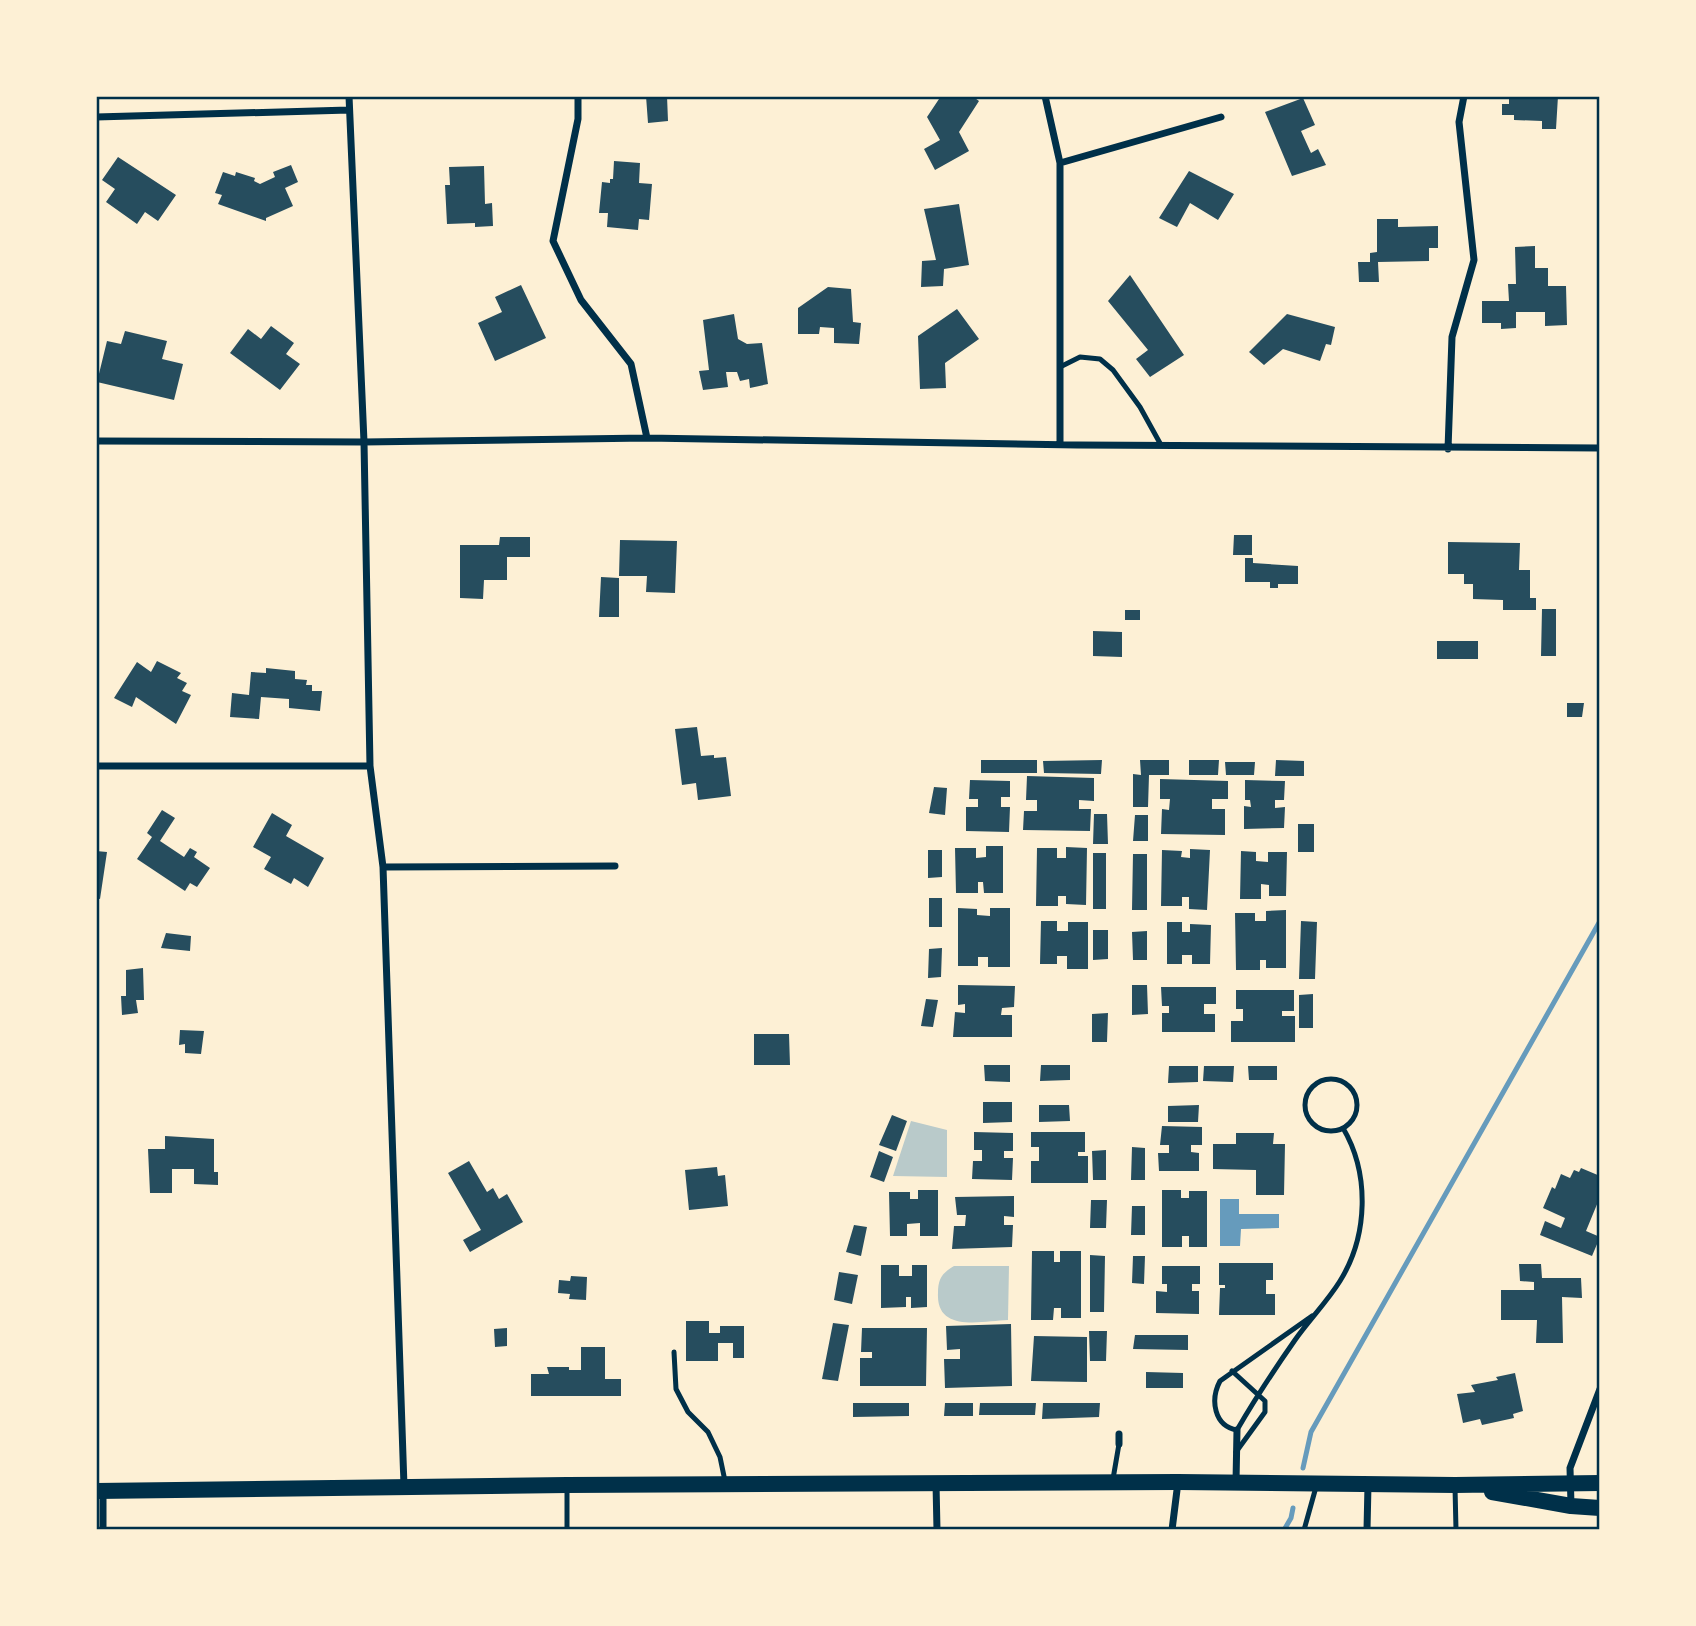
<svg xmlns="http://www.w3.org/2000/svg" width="1696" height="1626" font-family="'Open Sans',sans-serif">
<rect width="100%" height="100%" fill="#fdf0d5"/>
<path fill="#b9caca" d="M911,1121L947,1130V1177L893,1176Z
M954,1266H1009L1008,1320C982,1321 936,1333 938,1293C938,1279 942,1273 954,1266Z"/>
<path fill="#669bbc" d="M1220,1199H1239V1214H1279V1228L1241,1229L1240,1246H1220Z"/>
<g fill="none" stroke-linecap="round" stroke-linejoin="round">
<path stroke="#669bbc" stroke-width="5" d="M1303,1468L1311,1432L1600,921
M1284,1530L1291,1518L1293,1508"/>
</g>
<path fill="#264d5e" d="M646,96H667L668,121L648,123Z
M941,96H972L979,101L959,132L969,151L935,170L924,149L940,140L927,117Z
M1509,96H1558L1556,129H1542V121L1514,120V115H1502V104H1509Z
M1303,98L1315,125L1301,131L1311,153L1318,149L1326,165L1292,176L1265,112Z
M118,157L176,195L158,221L145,212L137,224L106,202L115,189L102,180Z
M614,161L640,163L639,183L652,184L649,220L639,219L638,230L607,227L608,213H599L602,182L610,183V179H613Z
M291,165L298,182L285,188L293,206L266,218V221L218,204L222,195L215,193L223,172L235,176L236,172L255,178L254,181L260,184L275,177L273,172Z
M484,166L485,204L492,203L493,226L475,227V223L447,224L445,185H450L449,167Z
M1189,171L1234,194L1218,220L1190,203L1177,227L1159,218Z
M959,204L969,265L944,269L943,286L921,287L922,261L936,260L924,209Z
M1377,219H1398V227L1438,226V248H1429V261L1378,262L1379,282H1359L1358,262H1370V253L1377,252Z
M1535,246V268H1548V286H1566L1567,325L1545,326V312H1516V328L1501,329V323H1482V301H1509L1508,284H1516L1515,247Z
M1130,275L1184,355L1150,377L1136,359L1148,350L1108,301Z
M521,285L546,338L495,361L478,323L502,312L495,297Z
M828,287L851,289L853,322L861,323L859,344L834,343V328L820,327L819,334H798V308Z
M957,309L979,339L945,363L946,388L920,389L918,336Z
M734,314L738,339L747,344L762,343L768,384L750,388L749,379L740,381L737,372H726L728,387L703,390L699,371L709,370L703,320Z
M1287,314L1335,327L1331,345L1326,344L1320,361L1283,349L1264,365L1249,352Z
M271,326L294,343L286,354L300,364L280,390L230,353L248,329L261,339Z
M125,331L167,341L162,359L183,364L174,400L97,382L107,341L121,344Z
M1234,535H1252V555H1233Z
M500,537H530V557H507V580H484L483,599L460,598V545H499Z
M620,540L677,541L675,593L646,592L647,576H619Z
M1448,542L1520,543L1519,570H1530V598H1536V610H1503V600L1473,599V584H1464V574H1448Z
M1245,558H1253V563L1298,566V584H1278V588H1270V582H1245Z
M601,577L619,578V617H599Z
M1542,609H1556V656H1541Z
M1125,610H1140V620H1125Z
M1093,631L1122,632V657L1093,656Z
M1437,641H1478V659H1437Z
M157,661L181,673L177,678L187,683L182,691L191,695L176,724L136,697L132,707L114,698L137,662L151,672Z
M266,668L295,671V679L307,680L306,685H312V691H322L320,711L289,708V699L261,697L259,719L230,717L232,693L249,695L251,672L266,673Z
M1567,703H1584L1582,717H1567Z
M697,727L701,756L714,755V758L726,757L731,796L698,800L696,783L682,785L675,729Z
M981,760H1037V773H981Z
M1102,760L1101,774L1044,773L1043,761Z
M1140,760H1169V775H1149L1148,807H1133V774L1141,775Z
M1189,760H1219L1218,775H1189Z
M1276,760L1304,761V776H1275Z
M1225,762H1255L1254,775H1226Z
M1027,776L1094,778V801L1079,800V809H1091L1090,831L1023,830L1024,811H1037V800H1026Z
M1160,779L1228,781V799H1212V809H1225V835L1161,834L1162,809L1169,810L1170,799H1160Z
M970,780L1010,781V797H1001V807H1010L1009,832L966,831V807H978V799H969Z
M1245,780L1285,781L1284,800H1275V808L1285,807L1284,828L1244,829V806L1251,807L1250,800H1245Z
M934,787L947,788L945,815L929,813Z
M162,810L175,818L160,841L184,857L190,848L197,852L194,857L210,868L197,887L190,883L185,891L137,859L152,837L147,833Z
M272,813L292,825L286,836L324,858L308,887L294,878L291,884L264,869L271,857L253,847Z
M1094,814H1107L1108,844H1093Z
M1135,815H1148V841H1133Z
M1298,824H1314V852H1298Z
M986,846H1003V893H984L983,882H978V893H956L955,848H976V858L986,857Z
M1066,847L1087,848L1086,905L1066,904V896H1058V906H1036L1037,848H1057V858H1066Z
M1190,849L1210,850L1207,910L1189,909V897H1182V906H1161L1162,850L1182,851L1181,857L1190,858Z
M928,850H942V877L928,878Z
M96,851L107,852L100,899L96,898Z
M1241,851L1256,852V861L1268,862V852H1287L1286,896H1269V885L1261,884V899H1240Z
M1093,853H1106V909H1093Z
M1133,854H1147V910H1132Z
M929,898H942V927H929Z
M958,908L977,909V915L990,916V908H1010V967H988V957H978V966H958Z
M1286,910V968H1266V960H1260V970H1236L1235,913H1255V921H1266V911Z
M1041,921H1057V931H1068V922H1088V969H1067V956H1057V964H1040Z
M1301,921L1317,922L1315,979H1299Z
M1167,922H1182V932H1190V924L1211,925L1210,964H1192V955H1182V964H1167Z
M1093,930H1108V959L1093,960Z
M1147,931V960H1133L1132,932Z
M166,933L191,936L190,951L161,948Z
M942,948L941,977L928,978L929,949Z
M143,968L144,1000H136L138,1013L122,1015L121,996H126V970Z
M958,985L1015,986L1014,1007L1002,1008L1001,1015H1012V1037H953L955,1012L965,1013V1004L958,1005Z
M1132,985H1147L1148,1014L1132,1015Z
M1161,987H1216V1004H1204V1014H1215V1032H1162V1013H1169V1006H1162Z
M1236,990H1294V1011H1282V1016H1295V1042H1231V1021H1243V1009H1236Z
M1313,994V1028H1299V995Z
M926,999L938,1000L933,1027L921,1026Z
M1108,1013L1107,1042H1092V1014Z
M180,1030L204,1031L201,1054L185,1053V1044L179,1045Z
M754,1034H789L790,1065H754Z
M984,1065H1010V1082L985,1081Z
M1041,1065H1070V1080L1040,1081Z
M1169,1066H1198V1082L1168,1083Z
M1204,1066H1234L1233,1082L1203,1081Z
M1248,1066H1277V1080H1249Z
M983,1102H1012V1122L983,1123Z
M1039,1105H1069L1070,1121L1039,1122Z
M1199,1105L1198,1122H1168V1106Z
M892,1115L907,1121L896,1151L879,1145Z
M1162,1126L1202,1127V1145H1191V1152L1199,1153V1171H1159L1158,1153H1169V1145H1160Z
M974,1132L1013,1133V1151H1004V1158H1013L1012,1180L972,1179L973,1161H982V1150H974Z
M1031,1132H1085V1152H1078V1156H1088V1183H1031V1161H1039V1147H1031Z
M1236,1133H1274L1273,1144H1285L1284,1195H1256V1170L1213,1169V1144H1236Z
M165,1136L214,1139V1172H218V1185L194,1184V1169H172V1193H150L148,1149H165Z
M1132,1147L1145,1148V1180H1131Z
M1106,1150V1180H1093L1092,1151Z
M879,1151L893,1157L884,1182L870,1177Z
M469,1161L487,1192L493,1188L499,1199L507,1194L523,1222L470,1252L463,1240L481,1230L448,1173Z
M717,1167L718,1176L725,1175L728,1206L689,1210L685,1170Z
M1581,1168L1600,1176V1197L1586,1231L1600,1237L1592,1256L1540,1235L1545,1221L1561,1228L1565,1218L1543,1208L1552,1187L1555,1189L1561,1174L1570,1178L1574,1170L1579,1172Z
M918,1190H938V1236H920V1223L907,1224V1236H890L889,1192H910V1199H918Z
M1162,1190H1181V1198H1189V1191H1207V1247H1189V1236H1182V1247H1162Z
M1014,1196V1217L1004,1216V1225H1013L1012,1247L952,1249L954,1226H965L966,1215H957L955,1197Z
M1091,1200H1107L1106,1228H1090Z
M1132,1206H1145V1235H1131Z
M854,1225L867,1227L861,1256L846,1252Z
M1032,1251H1054V1262H1060V1251H1081V1318H1061V1308H1054L1053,1320H1031Z
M1090,1255L1105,1256L1104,1312H1090Z
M1133,1256H1145L1144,1284L1132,1283Z
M1219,1263H1273V1280H1266V1294H1275V1315H1219L1220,1288H1225V1285H1219Z
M1519,1264H1541L1542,1278H1581L1582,1298L1562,1297L1563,1343H1536L1537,1320H1501V1290H1534V1282L1520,1281Z
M881,1265H899V1276H912V1265H927V1307L911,1308V1297H906V1307L881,1308Z
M1162,1266H1200V1284H1192V1291H1199V1314L1156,1313V1291L1167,1292V1284H1162Z
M839,1272L858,1275L852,1304L834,1300Z
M571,1276L587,1277L586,1300L569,1299L570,1294L558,1293L559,1280L570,1281Z
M686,1321H709V1333H720V1326H744V1358H733V1343H718V1361H686Z
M833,1323L849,1325L838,1381L822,1379Z
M1011,1324L1012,1386L945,1388L944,1359H960V1349L947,1350L946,1326Z
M507,1328V1346L495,1347L494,1329Z
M862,1328H927L926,1386H860V1358H872V1352H861Z
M1089,1331H1107L1106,1361H1090Z
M1135,1335H1188V1350L1133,1349Z
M1034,1336L1087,1337V1382L1031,1381Z
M581,1347H605V1379H621V1396H531V1374H549L547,1367H569V1370H581Z
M1146,1372L1183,1373V1388H1146Z
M1515,1373L1523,1411L1513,1414L1514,1418L1482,1425L1480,1419L1463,1423L1457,1394L1475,1392L1471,1385L1498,1380L1496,1377Z
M853,1403H909V1416L853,1417Z
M945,1403H973V1416H944Z
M980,1403H1036L1035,1415H979Z
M1043,1403H1100L1099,1417L1042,1419Z"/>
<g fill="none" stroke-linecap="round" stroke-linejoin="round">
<path stroke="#003049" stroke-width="5" d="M1060,367L1080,357L1100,359L1113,370L1140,407L1161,445
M1305 1105a26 26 0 1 1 52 0a26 26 0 1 1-52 0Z
M1312,1316L1220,1381C1210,1400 1214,1426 1237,1430C1255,1399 1274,1370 1295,1340C1309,1320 1327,1302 1340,1281C1368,1236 1370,1174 1343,1128
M674,1352L676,1389L688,1412L708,1432L720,1457L725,1481
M1232,1371L1265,1401V1412L1236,1452
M1113,1479L1119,1444
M567,1487V1530
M1455,1487L1456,1530
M1304,1530L1316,1487"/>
<path stroke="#003049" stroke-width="7" d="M349,96L364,442L370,766L383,867L404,1486
M578,96V119L553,241L581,300L631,364L647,438
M1045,96L1060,163V444
M96,117L349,110
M1060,163L1221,117
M96,441L364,442L647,438L1077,445L1600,448
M1448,449L1452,337L1474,260L1459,122L1464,96
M98,766H370
M383,867L615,866
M1119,1444V1434
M1236,1482L1237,1430
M936,1483L937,1530
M1571,1505L1570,1468L1600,1389
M103,1530V1492
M1172,1530L1178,1482
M1367,1530L1368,1485"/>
<path stroke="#003049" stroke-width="16" d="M96,1491L567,1485L1178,1482L1455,1485L1600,1483
M1492,1492L1571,1506L1600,1508"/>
</g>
<rect width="1696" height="1626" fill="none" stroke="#fdf0d5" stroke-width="196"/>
<rect x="98" y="98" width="1500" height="1430" fill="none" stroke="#003049" stroke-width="2.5"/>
</svg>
